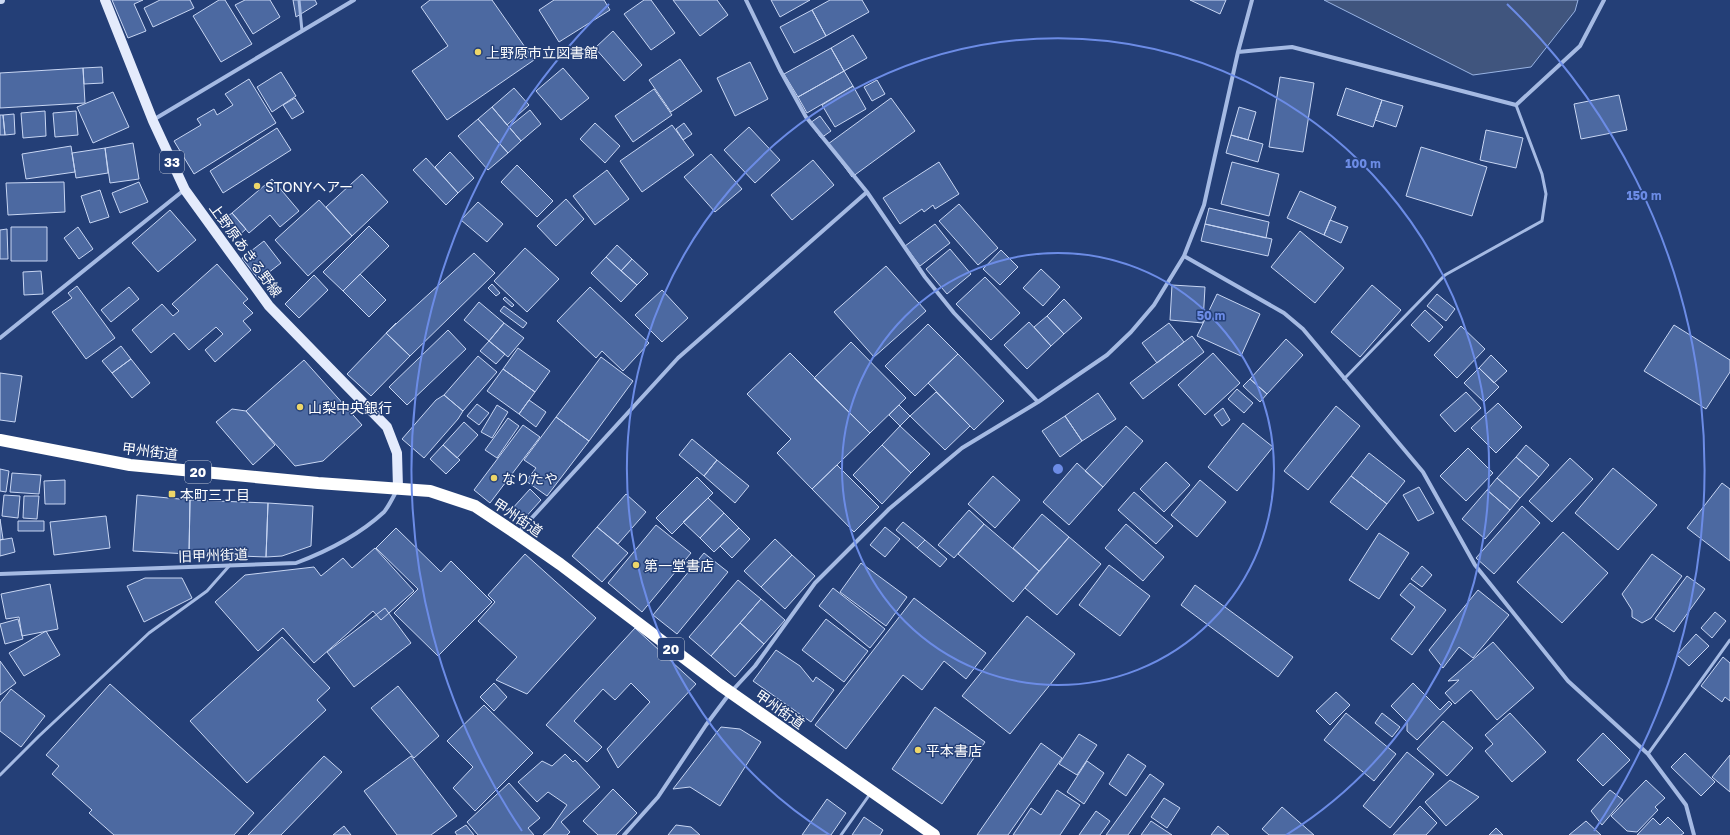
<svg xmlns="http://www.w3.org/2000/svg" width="1730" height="835" font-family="'Golos Text','Noto Sans JP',sans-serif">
<rect width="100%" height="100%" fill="#243f77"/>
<path fill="#40557e" stroke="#99b4e4" d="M1324,0H1578L1575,11L1531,67L1473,75Z"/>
<path fill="#4c69a1" stroke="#c8d6f3" d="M112,0H143L134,4L146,31L128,38Z
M160,0H190L194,8L153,27L144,8Z
M219,0H225L252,44L221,62L193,16Z
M245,0H270L280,17L253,34L235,5Z
M293,0H315L317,4L296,17Z
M430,0H492L534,60L447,120L412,71L448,46L421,7Z
M554,0H604L610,10L559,42L539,10Z
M644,0H651L675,33L651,50L624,14Z
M673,0H717L728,15L700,36Z
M771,0H810L780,17Z
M830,0H862L869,12L826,36L812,10Z
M1190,0H1226L1220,14Z
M812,10L826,36L794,53L780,27Z
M613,31L642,65L624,81L595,48Z
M853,35L867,58L844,71L831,48Z
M831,48L844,71L798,97L784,74Z
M680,59L702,91L671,112L649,80Z
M750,62L768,99L735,116L717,78Z
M102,67L103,83L84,84L83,68Z
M83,68L85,103L0,108V73Z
M563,68L589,98L561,120L536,91Z
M844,71L853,86L807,113L798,97Z
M281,72L296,96L272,112L257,87Z
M1280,77L1314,83L1303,152L1269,147Z
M249,79L276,123L194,174L174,141L201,125L197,119L214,109L217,115L233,105L225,94Z
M877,80L885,94L872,101L864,87Z
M853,86L866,109L835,127L822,105Z
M514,88L529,105L507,125L492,107Z
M1346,88L1382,100L1373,127L1337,115Z
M654,89L672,115L633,142L615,116Z
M113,92L129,127L93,143L77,107Z
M1619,95L1627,130L1581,139L1574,104Z
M295,98L304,112L292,119L283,105Z
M891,98L915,131L852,177L828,144Z
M1382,100L1403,106L1396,127L1375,120Z
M492,107L521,141L508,153L478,119Z
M1239,107L1256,112L1248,140L1231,135Z
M530,110L541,124L521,141L509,127Z
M45,111L46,136L23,138L21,113Z
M76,111L78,135L55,137L53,113Z
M14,114L15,134L5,135L3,115Z
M0,115H3L5,135H0Z
M820,116L831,131L821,138L810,123Z
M478,119L508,153L488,170L458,136Z
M595,123L620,146L605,163L580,139Z
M684,123L692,134L683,140L676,129Z
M672,125L694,155L642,192L620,161Z
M749,127L780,160L755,183L724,150Z
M277,128L291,150L223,193L210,171Z
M1486,130L1523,138L1516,168L1480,160Z
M1231,135L1263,144L1258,162L1226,153Z
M133,143L139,179L110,183L105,148Z
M71,146L75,172L26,179L22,154Z
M1421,147L1487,167L1472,216L1406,196Z
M105,148L108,173L76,178L72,153Z
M450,152L474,178L458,193L435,167Z
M711,154L742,189L715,212L684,177Z
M426,158L458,193L446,205L413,170Z
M813,160L834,185L792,220L771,195Z
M939,162L959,194L935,209L933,205L924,212L922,209L900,224L883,198Z
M1232,162L1279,174L1269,216L1221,204Z
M517,165L553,201L537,217L501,182Z
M607,170L629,199L595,225L573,196Z
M362,174L388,202L352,236L326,207Z
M272,179L299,211L280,227L270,215L249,233L232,213Z
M64,182L65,212L8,215L6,183Z
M139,182L148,202L120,213L112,193Z
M100,190L109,217L90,223L81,196Z
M1300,191L1336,207L1324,235L1287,218Z
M566,199L584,219L556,246L537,226Z
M319,200L352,236L308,276L275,240Z
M478,202L503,224L487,242L461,220Z
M959,204L998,248L978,265L939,221Z
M1209,208L1269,222L1266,238L1205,224Z
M170,210L196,240L158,272L132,243Z
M232,213L246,229L237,237L223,220Z
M1330,220L1348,227L1341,243L1324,235Z
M935,224L950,243L920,266L905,246Z
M1205,224L1272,239L1268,256L1201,241Z
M369,226L389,246L343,291L323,272Z
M11,227H47V261H11Z
M78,227L93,249L79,259L64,238Z
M7,229L8,259H0V230Z
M1300,231L1344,268L1315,303L1271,267Z
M264,241L281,263L259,280L242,258Z
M617,245L632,259L621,271L606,257Z
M525,248L559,279L527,312L494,281Z
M950,249L971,274L947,294L926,269Z
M1001,250L1018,267L1000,285L983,269Z
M474,253L495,273L410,356L386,333Z
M606,257L637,285L621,302L591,273Z
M632,259L648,274L637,285L621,271Z
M217,264L248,299L243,303L253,313L243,321L251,330L215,362L205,350L223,334L216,327L189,350L174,333L151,353L132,330L162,304L173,316L179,311L172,304Z
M886,266L926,311L874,357L834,312Z
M1041,269L1060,287L1043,306L1023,288Z
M41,271L43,294L24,295L23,272Z
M360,274L386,300L369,317L343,291Z
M314,275L328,290L299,318L285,304Z
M985,277L1020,313L991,340L956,304Z
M492,284L500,293L496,296L488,288Z
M1172,285L1205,287L1203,323L1170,320Z
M1372,285L1401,310L1360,357L1331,332Z
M77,286L115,338L86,359L52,312L72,298L68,293Z
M129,287L139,299L111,322L101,310Z
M590,287L649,343L623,371L602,351L596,358L557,321Z
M662,290L688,318L662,342L635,315Z
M1217,294L1260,314L1241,356L1197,336Z
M1437,294L1455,309L1446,321L1427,306Z
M505,297L514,305L512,307L503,299Z
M1064,299L1082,318L1064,334L1047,316Z
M479,302L504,323L489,341L464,320Z
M504,306L527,323L523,328L500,311Z
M1425,310L1443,327L1429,342L1411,325Z
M1047,316L1064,334L1051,346L1034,327Z
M1029,322L1051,346L1027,369L1004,345Z
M396,323L386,333L410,356L371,396L347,374Z
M504,323L524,338L508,357L489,341Z
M1169,323L1184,342L1157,363L1142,343Z
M928,324L958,354L915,396L885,366Z
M1674,325L1730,360V372L1706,409L1644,371Z
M1461,326L1485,349L1457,378L1434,355Z
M448,330L466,349L407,405L389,387Z
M1192,336L1204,352L1143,399L1130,383Z
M1286,339L1303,355L1267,394L1250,379Z
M489,341L505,354L496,364L480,351Z
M851,342L906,398L870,433L814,378Z
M121,346L131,359L112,373L102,361Z
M518,348L550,371L535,392L503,369Z
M790,353L870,433L812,489L777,453L791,439L747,394Z
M1213,353L1240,383L1205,415L1178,385Z
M958,354L1004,401L974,430L928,383Z
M1491,355L1507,371L1494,383L1479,368Z
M478,356L497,372L463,411L444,395Z
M601,357L633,381L589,441L556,417Z
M131,359L150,383L132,398L112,373Z
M304,360L362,425L323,461L295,466L246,411Z
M1479,368L1499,387L1484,402L1464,383Z
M503,369L535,392L519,414L487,391Z
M0,373L22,376L15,422L0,420Z
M1250,379L1267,394L1260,402L1243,386Z
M1237,389L1253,403L1244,413L1228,399Z
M936,392L970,426L945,450L910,416Z
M1466,392L1481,408L1455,432L1440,415Z
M1098,393L1116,419L1082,441L1065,416Z
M444,395L463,411L458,419L424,458L402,439L436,400Z
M529,400L546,412L536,427L519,414Z
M1498,403L1522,427L1496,453L1471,428Z
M477,404L489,413L479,425L467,416Z
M497,405L508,412L492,438L481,432Z
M899,405L910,416L900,426L889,415Z
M1336,406L1360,426L1308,490L1284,471Z
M1223,408L1230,420L1222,426L1214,415Z
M232,409L246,411L275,445L253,465L216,422Z
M1065,416L1082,441L1060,457L1042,431Z
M556,417L589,441L547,496L526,481L536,468L524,460Z
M508,418L519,426L497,458L485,450Z
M464,422L478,435L457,458L443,445Z
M1243,423L1273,447L1237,491L1208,467Z
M523,425L540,437L490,503L474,490Z
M900,426L930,454L911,473L882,445Z
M1126,426L1143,441L1103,487L1085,471Z
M692,439L717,460L704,476L679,455Z
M443,445L460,460L446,474L430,459Z
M882,445L911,473L882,504L853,475Z
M1526,445L1549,465L1539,477L1516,457Z
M1468,448L1493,473L1466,501L1440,476Z
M1369,453L1405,481L1387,504L1351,476Z
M1516,457L1539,477L1520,498L1497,478Z
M1570,458L1593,479L1552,522L1529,501Z
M717,460L749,486L735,503L704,476Z
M1166,462L1190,485L1164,512L1140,489Z
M1077,463L1103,487L1069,525L1043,502Z
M837,465L879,507L854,532L812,489Z
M1613,468L1657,505L1618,550L1575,513Z
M0,469L9,471L6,492L0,491Z
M12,473L41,475L39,494L10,492Z
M993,476L1020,500L995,528L968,504Z
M1351,476L1387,504L1367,530L1330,502Z
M697,477L713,493L672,534L656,518Z
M1497,478L1520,498L1510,510L1487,490Z
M65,480V504H45L44,481Z
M1200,480L1226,502L1197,537L1171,515Z
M1722,483L1730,489V561L1687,528Z
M1419,487L1434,513L1418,521L1403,495Z
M530,489L541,500L523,520L511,510Z
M1487,490L1510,510L1485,539L1462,519Z
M1134,492L1173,526L1156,544L1118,510Z
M626,494L646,512L618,544L597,527Z
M4,495L20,496L18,518L2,516Z
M137,495L190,500L189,554L133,551Z
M24,496H39L37,519L23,518Z
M708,498L724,513L700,538L683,522Z
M190,500L268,503L266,557L189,554Z
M268,503L313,506L311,546L282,556L266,557Z
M1522,506L1540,523L1494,574L1476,558Z
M969,510L984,524L954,558L938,545Z
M724,513L739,528L714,552L700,538Z
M1042,514L1069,537L1039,571L1013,548Z
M106,516L110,548L54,555L50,522Z
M0,519L3,539L0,540Z
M18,521H44V531H18Z
M903,522L925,540L917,548L896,530Z
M984,524L1039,571L1013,602L958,554Z
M1126,524L1164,557L1143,581L1105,548Z
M656,525L691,553L642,612L608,583Z
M597,527L628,553L602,582L572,556Z
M885,527L900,539L885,557L870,545Z
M396,528L441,572L451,561L492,602L438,656L394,613L418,589L376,548Z
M739,528L750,539L732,558L720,546Z
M1563,532L1608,573L1562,623L1517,582Z
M1379,533L1409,553L1379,599L1349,580Z
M1069,537L1101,564L1057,615L1025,588Z
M12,538L15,552L0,556V540Z
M775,539L792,555L761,587L744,571Z
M925,540L947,559L940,567L917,548Z
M375,548L414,591L381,620L373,611L314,663L283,628L258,651L215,602L245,575L314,567L321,576L343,558L352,568Z
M704,553L728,572L677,634L653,615Z
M525,554L596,618L527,694L496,680L517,657L478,621L495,602L488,595Z
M1652,554L1682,576L1651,618L1642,623L1632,617V610L1622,594Z
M792,555L815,576L785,609L761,587Z
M861,563L907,597L886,626L840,592Z
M1109,565L1150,596L1120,636L1079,605Z
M1422,566L1432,575L1422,587L1411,579Z
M1687,576L1705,589L1674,632L1655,619Z
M145,578H182L192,598L144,622L127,586Z
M738,580L761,599L711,656L689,637Z
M1410,583L1446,610L1412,655L1391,639L1415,607L1400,595Z
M50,584L58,629L22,636L19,617L6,619L1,594Z
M1195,585L1293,657L1278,677L1181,605Z
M833,588L885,629L870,648L819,606Z
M1478,590L1509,615L1473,658L1459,647L1443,668L1429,650Z
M914,598L986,653L966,679L944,661L922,690L903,675L846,749L815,725Z
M761,599L785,620L764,644L740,623Z
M385,608L411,643L354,687L327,652Z
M1715,612L1726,621L1712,638L1701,628Z
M1027,616L1075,654L1010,734L962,696Z
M18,619L23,639L5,644L0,624Z
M826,619L868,651L844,682L802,650Z
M740,623L764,644L735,677L711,656Z
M635,628L696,684L618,768L607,749L650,702L631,683L615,700L603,689L574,721L602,747L587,762L546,725Z
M46,631L60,655L24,676L9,653Z
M1696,634L1709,646L1689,666L1677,655Z
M282,637L330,688L317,700L326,710L247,783L190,721Z
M1493,642L1534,688L1497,720L1471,690L1455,704L1445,693L1459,680L1448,681Z
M776,650L800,666L813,682L816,677L834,690L811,722L753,681Z
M1723,657L1730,663V701L1725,697L1722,702L1701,686Z
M0,661L16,683L0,695Z
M494,683L507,697L494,711L480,697Z
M1413,683L1440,710L1449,701L1452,704L1417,740L1407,731V722L1391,706Z
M110,684L254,813L234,835H114L89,813L92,810L52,774L59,766L46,755Z
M398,686L439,736L414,758L371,708Z
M11,689L45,716L21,747L0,731V703Z
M1336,692L1350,705L1330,725L1316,711Z
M484,705L533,753L475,811L453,788L473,767L447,741Z
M935,707L985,742L942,804L892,769Z
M1346,713L1396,754L1374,781L1324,740Z
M1382,713L1400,727L1392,737L1375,723Z
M1510,713L1546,752L1512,782L1485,751L1493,744L1485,735Z
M1443,721L1473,748L1447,776L1417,749Z
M721,727L740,729L761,742L720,806L690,787L673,789Z
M1603,733L1630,760L1603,786L1577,760Z
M1079,734L1097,745L1077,775L1059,764Z
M1041,743L1062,758L1008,835H977Z
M1407,752L1434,774L1390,828L1363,806Z
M1685,753L1715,782L1701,796L1671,767Z
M565,754L573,762L575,760L600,787L561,822L570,832L567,835H543L551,828L567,805L548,792L537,802L518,782L542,761L552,766Z
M1128,754L1146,766L1126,796L1109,784Z
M1730,755V792L1712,777Z
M324,756L342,772L281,835H248Z
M411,756L457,816L431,835H397L364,791Z
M1087,761L1104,773L1084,804L1067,792Z
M1150,774L1164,784L1128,835H1106Z
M1450,780L1479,797L1446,826L1425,802Z
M1646,780L1665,798L1655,807L1658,810L1637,832L1627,831L1611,816Z
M509,783L540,818L528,828L534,835H478L467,822Z
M613,789L637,813L616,835H598L583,821Z
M1057,790L1080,805L1060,835H1013L1031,808L1041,815Z
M1610,790L1623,800L1602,825L1591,811Z
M1164,798L1180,808L1167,828L1151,817Z
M827,799L846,813L831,835H802Z
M1420,806L1437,823L1426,835H1393Z
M1282,807L1314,835H1269L1262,829Z
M1096,811L1110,821L1100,835H1079Z
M864,817L883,830L880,835H852Z
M1668,817L1684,833L1681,835H1637L1653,818L1660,825Z
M1151,821L1172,835H1141Z
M1586,821L1601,835H1569Z
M466,825L474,835H457L455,832Z
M676,825L691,827L700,835H668Z
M344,826L351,835H333Z
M1218,826L1229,835H1211Z
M1496,828L1503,835H1489Z"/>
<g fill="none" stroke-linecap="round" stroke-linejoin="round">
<path stroke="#a5bae3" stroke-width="3" d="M299,0L302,31
M1344,379L1445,275L1542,221L1546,194L1542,174L1516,105
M1648,754L1730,640
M0,775L39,736L149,633L207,591L230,565
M841,835L870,794"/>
<path stroke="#a5bae3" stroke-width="4" d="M746,0L780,70L806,117L867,192L925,277L954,313L1038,402
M1238,52L1292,47L1516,105L1580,46L1604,0
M153,120L354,0
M1184,256L1284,313L1303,329L1423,472L1475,565L1568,681L1648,754L1686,805L1694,835
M0,338L184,190
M518,533L678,358L867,192
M0,574L296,563C328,551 359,535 384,512C389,506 393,497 397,490
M624,835L658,797L706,725L730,693L755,666L815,583L889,509L962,448L1038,402L1107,355L1131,332L1154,305L1184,256L1204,205L1238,52L1252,0"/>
<path stroke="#cedaf3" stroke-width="8" d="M0,0H1"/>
<path stroke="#e4ebfc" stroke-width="10" d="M105,0L153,121L185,190L269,306L387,427L397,453L398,488"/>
<path stroke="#fff" stroke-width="12" d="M0,440L130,465L318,483L430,491L475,506L517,534L560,564L720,685L934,835"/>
</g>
<g fill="none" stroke="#6c8ce6" stroke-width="2">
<circle cx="1058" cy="469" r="216"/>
<path d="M830 835A431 431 0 1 1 1286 835"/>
<path d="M522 831A647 647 0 0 1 609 4M1507 4A647 647 0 0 1 1594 831"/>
</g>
<g fill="#edd669" stroke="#243f77" stroke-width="1.5">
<circle cx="478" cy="52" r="4"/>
<circle cx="257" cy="186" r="4"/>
<circle cx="300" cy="407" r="4"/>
<circle cx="494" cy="478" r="4"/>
<rect x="168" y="490" width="8" height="8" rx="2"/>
<circle cx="636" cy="565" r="4"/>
<circle cx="918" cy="750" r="4"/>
</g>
<g text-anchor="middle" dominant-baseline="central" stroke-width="3" stroke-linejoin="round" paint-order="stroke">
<g fill="#243f77" stroke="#bdc5d6" stroke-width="1">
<rect x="160" y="151" width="24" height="22" rx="3"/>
<rect x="185" y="461" width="26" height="22" rx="3"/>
<rect x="658" y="638" width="26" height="22" rx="3"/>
</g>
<g font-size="13" font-weight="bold" fill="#fff">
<text x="172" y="162">33</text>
<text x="198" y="472">20</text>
<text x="671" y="649">20</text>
</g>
<g font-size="14" fill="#fff" stroke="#243f77" text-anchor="start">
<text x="486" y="52">上野原市立図書館</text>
<text x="265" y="186">STONYヘアー</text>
<text x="308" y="407">山梨中央銀行</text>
<text x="502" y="478">なりたや</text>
<text x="180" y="494">本町三丁目</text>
<text x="644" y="565">第一堂書店</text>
<text x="926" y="750">平本書店</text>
</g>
<g font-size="14" fill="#fff" stroke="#243f77">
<text transform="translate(246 250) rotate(54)">上野原あきる野線</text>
<text transform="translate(150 451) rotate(7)">甲州街道</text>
<text transform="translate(518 517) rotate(34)">甲州街道</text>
<text transform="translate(213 555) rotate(-2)">旧甲州街道</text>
<text transform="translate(780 709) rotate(35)">甲州街道</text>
</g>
</g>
<circle cx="1058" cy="469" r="6" fill="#6c8ce6" stroke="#243f77" stroke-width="2"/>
<g font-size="12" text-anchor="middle" font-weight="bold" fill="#6c8ce6" stroke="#243f77" stroke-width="3" stroke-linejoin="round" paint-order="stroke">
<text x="1363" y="168">100 m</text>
<text x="1644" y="200">150 m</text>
<text x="1211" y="320">50 m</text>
</g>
</svg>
